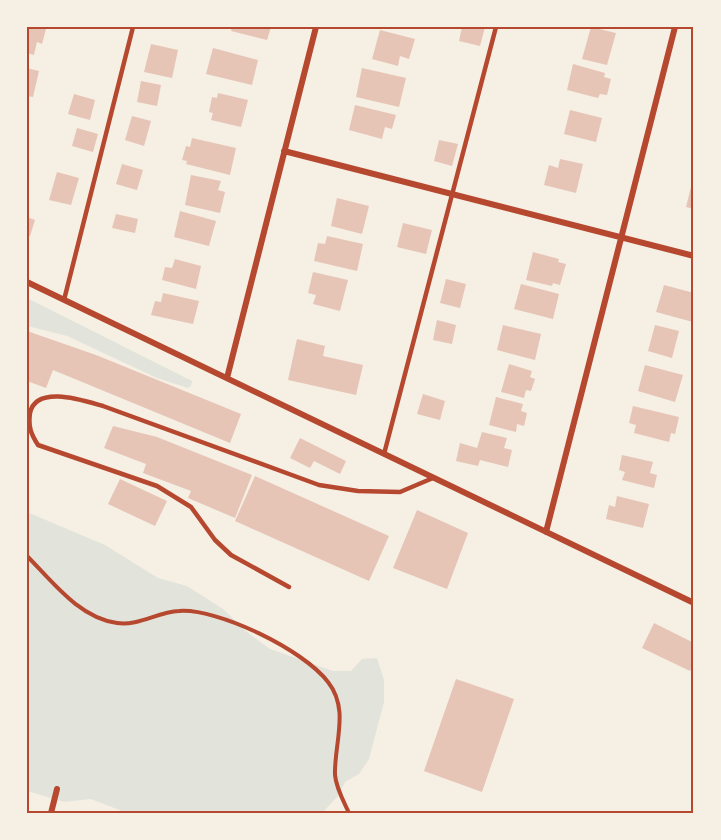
<svg xmlns="http://www.w3.org/2000/svg" width="721" height="840" font-family="Poppins,sans-serif">
<rect width="100%" height="100%" fill="#f6efe4"/>
<path fill="#e2e4dc" d="M27,298L192,381L191,386L188,388L157,378L67,336L27,326Z
M27,512L105,545L158,578L187,586L223,609L247,632L270,649L333,671H351L362,659L377,658L384,680V702L369,759L359,774L345,782L338,796L322,813H127L91,799L64,802L27,791Z"/>
<path fill="#e6c5b7" d="M27,27L46,29L42,44L37,42L34,55L27,53Z
M232,27H271L267,40L231,31Z
M462,27H485L480,46L459,41Z
M591,27L616,33L607,65L582,59Z
M380,30L415,39L409,59L400,56L398,66L372,59Z
M151,44L178,50L172,78L144,72Z
M213,48L258,60L252,85L206,74Z
M573,64L605,73L604,77L611,79L607,95L600,94L598,98L567,90Z
M27,68L39,71L33,97L27,96Z
M362,68L406,78L399,107L356,97Z
M141,81L161,85L157,106L137,102Z
M218,93L248,100L241,127L211,120L213,113L209,112L212,97L217,98Z
M74,94L95,100L90,120L68,114Z
M355,105L396,115L392,129L385,127L382,139L349,130Z
M570,110L602,118L596,142L564,134Z
M132,116L151,121L144,146L125,140Z
M77,128L98,134L93,152L72,146Z
M192,138L236,148L230,175L186,164L187,161L182,160L186,146L190,147Z
M439,140L458,144L452,166L434,161Z
M560,159L583,164L576,193L544,185L549,165L558,168Z
M122,164L143,170L137,190L116,184Z
M57,172L79,178L71,205L49,200Z
M191,175L221,181L218,190L225,192L220,213L185,205Z
M692,183H694V209L686,207Z
M337,198L369,206L362,234L331,226Z
M180,211L216,221L209,246L174,237Z
M116,214L138,219L135,233L112,228Z
M27,217L35,220L30,236L27,235Z
M403,223L432,230L426,254L397,247Z
M327,236L363,244L357,271L314,261L318,243L325,244Z
M533,252L559,259L558,262L566,264L560,285L553,283L552,286L526,280Z
M175,259L201,266L196,289L162,280L165,267L172,268Z
M313,272L348,280L340,311L313,304L316,295L308,293Z
M446,279L466,284L460,308L440,303Z
M521,284L559,294L553,319L514,309Z
M664,285L694,293L693,322L656,312Z
M163,293L199,301L193,324L151,315L155,301L161,302Z
M437,320L456,325L452,344L433,340Z
M503,325L541,334L535,360L497,350Z
M655,325L679,331L672,358L648,351Z
M27,331L96,355L241,414L230,443L53,370L46,388L27,381Z
M297,339L325,346L323,356L363,365L356,395L288,380Z
M509,364L532,371L530,377L535,379L531,391L526,390L524,398L501,392Z
M645,365L683,375L675,402L638,391Z
M423,394L445,401L440,420L417,414Z
M496,397L523,404L521,411L527,413L524,426L517,424L516,432L489,425Z
M633,406L679,417L675,434L671,433L669,442L634,433L636,425L629,423Z
M113,426L157,437L252,475L235,518L188,498L191,491L143,473L146,464L104,448Z
M482,432L507,438L504,448L512,450L508,467L480,460L478,466L456,461L460,443L477,448Z
M300,438L346,461L340,474L314,461L310,468L290,458Z
M622,455L653,462L650,473L657,475L654,488L622,480L625,472L619,470Z
M255,476L389,536L369,581L235,521Z
M120,479L167,501L155,526L108,504Z
M617,496L649,504L643,528L606,519L609,505L615,507Z
M417,510L468,533L447,589L393,568Z
M654,623L694,643V664L690,671L642,648Z
M456,679L514,699L482,792L424,771Z"/>
<g fill="none" stroke-linecap="round" stroke-linejoin="round">
<path stroke="#b5482f" stroke-width="4" d="M27,556C52,581 79,618 117,623C139,626 157,612 179,611C218,608 304,650 328,682C350,710 334,743 335,775C336,788 344,802 349,813"/>
<path stroke="#b5482f" stroke-width="4.5" d="M64,300L133,27
M384,454L496,27
M289,587L231,555L215,540L191,507L157,486L38,445C31,434 28,427 30,413C36,384 85,401 103,406L319,485L358,491L400,492L433,478"/>
<path stroke="#b5482f" stroke-width="6" d="M284,151L694,256
M27,282L694,603
M227,378L316,27
M546,532L675,27
M51,813L57,789"/>
</g>
<rect width="721" height="840" fill="none" stroke="#f6efe4" stroke-width="57"/>
<rect x="28" y="28" width="664" height="784" fill="none" stroke="#b5482f" stroke-width="2"/>
</svg>
